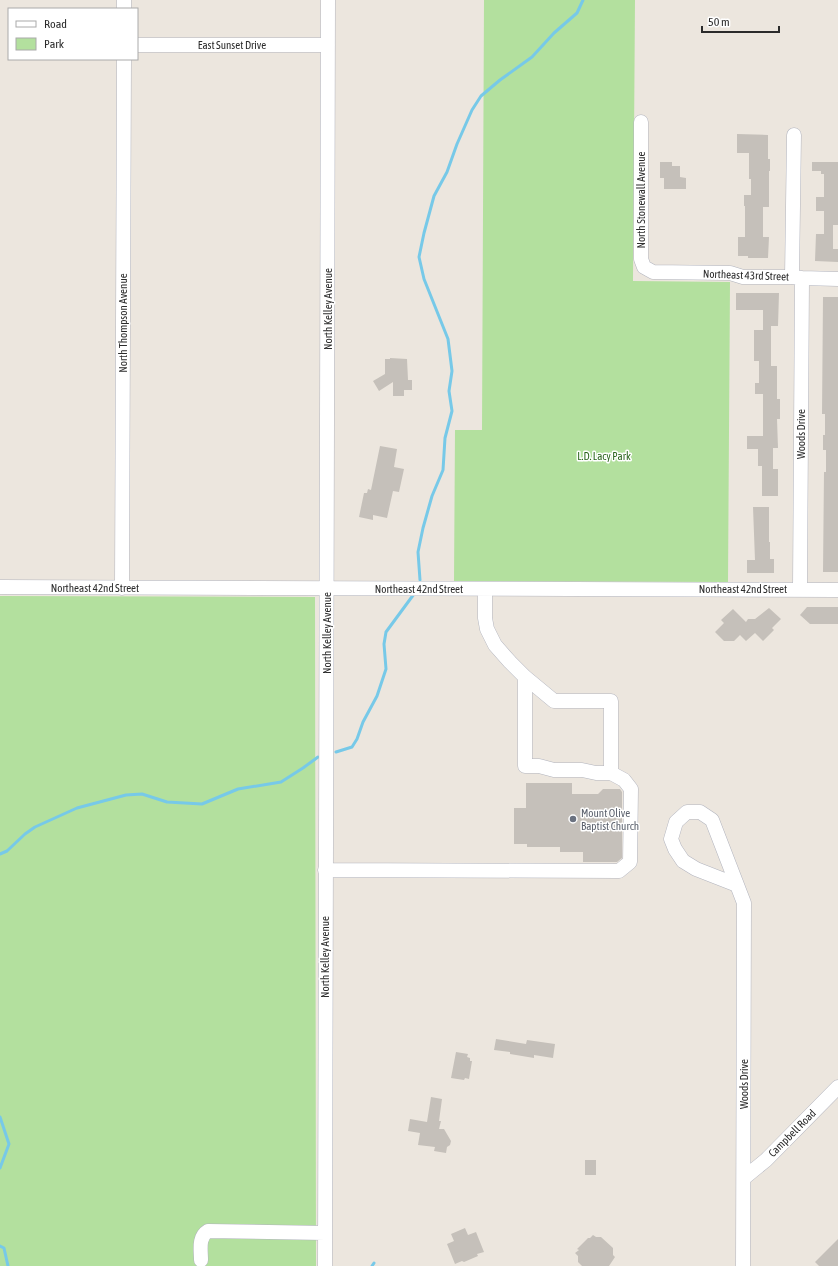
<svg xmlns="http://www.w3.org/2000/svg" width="838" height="1266" font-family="'Asap Condensed',sans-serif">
<rect width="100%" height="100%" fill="#ece6de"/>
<path fill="#b3e09e" d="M484,0H635L633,281L730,282L728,582L454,581L455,430H482Z
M0,596L315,597L316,1266H0Z"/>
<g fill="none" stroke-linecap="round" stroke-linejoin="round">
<path stroke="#77c9e8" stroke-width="3" d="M420,580L418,552L423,528L432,496L443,470L445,438L452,411L449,391L452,371L448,339L424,279L419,257L424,233L434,196L447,172L457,144L472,110L481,96L500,80L532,57L554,33L577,13L583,0
M336,752L352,747L357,739L363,722L377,696L386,669L384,644L386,632L414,594
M0,854L7,851L25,834L35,827L77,808L126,795L142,794L167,802L202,804L238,789L281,782L303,768L318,757
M0,1117L9,1144L0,1168
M0,1246L4,1248L8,1266
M372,1266L374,1263"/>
</g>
<path fill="#c5c0ba" d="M737,134L768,135V159H770V171H769V207H763V237H769L768,258H748V256H738V237H745V206H744V195H751V179H749V153H737Z
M660,162H672V166H680V177L686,178V189H664V178H660Z
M812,162H838V225H833V249H838V262L815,261L816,234H824V211H816V197H824V174H821V171H812Z
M736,293H779L778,326H771V366H777V399H780V419H777L778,448H773V469H778V496H762V466H758V449H747V436H763V394H755V383H759V361H754V330H763V310H736Z
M823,297H838V572H823L824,472H826V450H823V435H825V414H822Z
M390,358L407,359L408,380H412V390H404V396H393V382L379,391L373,381L385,374V359H390Z
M380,446L397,449L394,467L404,469L399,492L393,491L387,518L373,515V520L359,517L364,493H367L368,489L371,490Z
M753,507H769V542H770V559H774V573H747V560H755Z
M807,607H838V624H810L800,615Z
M769,608L781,619L772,628L774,630L763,641L755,633L746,641L740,635L734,641H724L715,632L724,623L721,620L733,609L746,622L748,619H755Z
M526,783H572V794H598L603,789H620L622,792V858L617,862H583V852H560V847H527V844H514V808H526Z
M496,1039L526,1044L527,1040L555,1044L553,1058L534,1055V1058L510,1054V1052L494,1050Z
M456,1052L468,1054L467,1057L470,1058V1061H472L469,1079L465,1078L464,1080L451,1078Z
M431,1097L442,1099L439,1121H441L439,1129H444L451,1141L450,1145L447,1147L446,1153L434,1151L435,1147L418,1145L420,1133L408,1131L410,1119L427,1122Z
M585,1160H596V1175H585Z
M465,1228L468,1235L476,1232L484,1252L477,1254L478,1256L464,1262L462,1261L455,1264L447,1244L454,1241L451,1234Z
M593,1235L596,1237H601L613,1248V1255L615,1257L609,1266H582L578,1262V1256L575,1253L579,1250L577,1249L588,1238H590Z
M838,1239V1266H819L815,1262Z"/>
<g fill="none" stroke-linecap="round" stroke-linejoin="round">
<g stroke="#b2b4be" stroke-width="15">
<path id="minor" d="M124,9V0
M137,45H328
M641,122V259L644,267L653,272L730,273L743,277H792L802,278L838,279
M792,277L794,135
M0,587L838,590
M122,588L124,59
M800,589L802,278
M525,677V766H539L554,770H582L596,773H611
M325,870L619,871L630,862L631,789L624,780L611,773V701H554L525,677L510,662L495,645L487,629L485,618V589
M737,885L696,869L683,861L675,849L671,839L676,822L687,812H700L712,820L744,903L743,1266
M744,1178L766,1160L838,1087
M201,1260C201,1250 198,1237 208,1231L325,1233
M325,1266L328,0"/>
</g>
<use href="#minor" stroke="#fff" stroke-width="14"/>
</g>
<circle fill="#6b7280" stroke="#fff" stroke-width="1.5" cx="573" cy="819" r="4"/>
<g text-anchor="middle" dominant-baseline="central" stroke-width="3" stroke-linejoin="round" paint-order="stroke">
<g font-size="11" fill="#2b2b2b" stroke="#fff">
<text x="232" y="45">East Sunset Drive</text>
<text transform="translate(641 200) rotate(-90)">North Stonewall Avenue</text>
<text transform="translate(746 275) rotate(2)">Northeast 43rd Street</text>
<text transform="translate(328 309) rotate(-90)">North Kelley Avenue</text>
<text transform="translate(123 323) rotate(-90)">North Thompson Avenue</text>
<text transform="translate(801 434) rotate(-90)">Woods Drive</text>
<text x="95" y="588">Northeast 42nd Street</text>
<text x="419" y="589">Northeast 42nd Street</text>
<text x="743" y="589">Northeast 42nd Street</text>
<text transform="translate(327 633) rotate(-90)">North Kelley Avenue</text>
<text transform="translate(325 957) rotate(-90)">North Kelley Avenue</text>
<text transform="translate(744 1084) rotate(-90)">Woods Drive</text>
<text transform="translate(792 1133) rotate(-45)">Campbell Road</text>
</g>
<g font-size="11" fill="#2c651e" stroke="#fff">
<text x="604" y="456">L.D. Lacy Park</text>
</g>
<g font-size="11" fill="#5b616d" stroke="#fff" text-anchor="start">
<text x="581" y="813">Mount Olive<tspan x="581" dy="13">Baptist Church</tspan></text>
</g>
</g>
<rect x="8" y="8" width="130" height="52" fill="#ffffff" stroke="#aaaaaa"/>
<rect x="16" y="21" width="20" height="6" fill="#ffffff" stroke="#aaaaaa"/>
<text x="44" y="28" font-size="12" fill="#2b2b2b">Road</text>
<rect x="16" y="38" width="20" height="12" fill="#b3e09e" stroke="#aaaaaa"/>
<text x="44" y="48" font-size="12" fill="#2b2b2b">Park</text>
<path d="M702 26v6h77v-6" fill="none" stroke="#2b2b2b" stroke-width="2"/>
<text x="708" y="26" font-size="12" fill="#2b2b2b" stroke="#ffffff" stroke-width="3" paint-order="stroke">50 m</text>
</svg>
